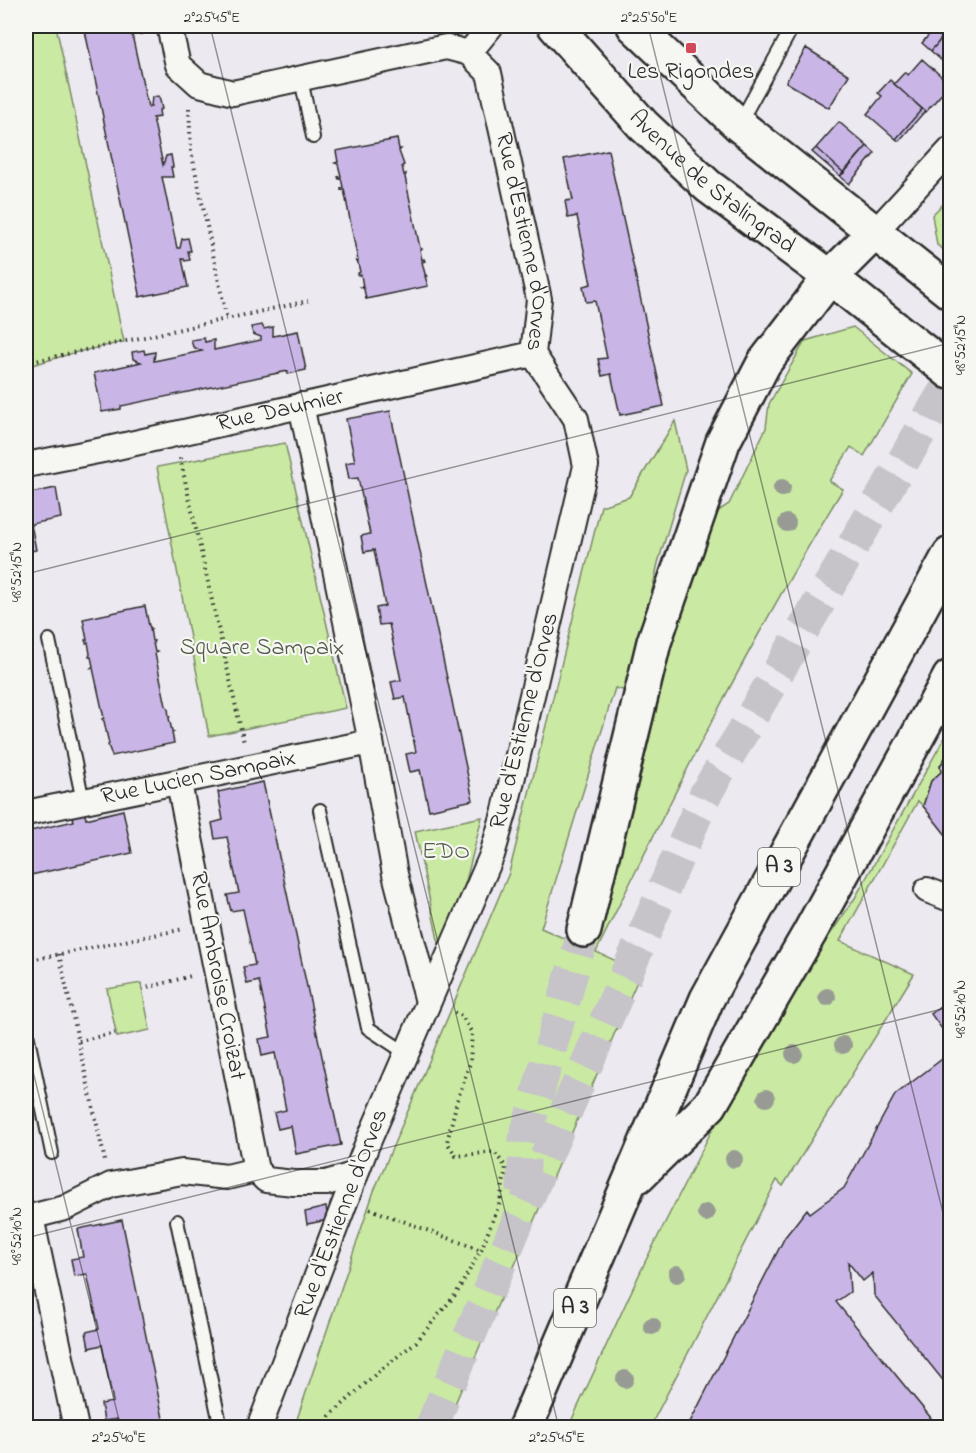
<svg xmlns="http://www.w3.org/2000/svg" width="976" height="1453" font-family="'Indie Flower',sans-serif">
<rect width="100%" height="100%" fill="#ede9f0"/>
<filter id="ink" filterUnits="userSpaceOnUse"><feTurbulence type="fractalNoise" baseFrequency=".0167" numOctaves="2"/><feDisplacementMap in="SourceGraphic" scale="12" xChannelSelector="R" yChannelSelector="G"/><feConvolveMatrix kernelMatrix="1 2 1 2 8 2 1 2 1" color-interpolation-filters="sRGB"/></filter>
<g filter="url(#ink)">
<path fill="#caeaa3" stroke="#7a8a67" stroke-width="1.5" d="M26,26H56L124,342L73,353L26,367Z
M950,197V254L937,245L932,215Z
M853,327L912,374L864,456L851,447L829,481L843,489C751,638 673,795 596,952L641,972L445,1427L294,1428L374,1191L509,873L601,506L629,497L675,421L686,470L658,563L630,692L615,688L541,928L592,951L632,810L686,586L709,517L729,504L766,428L769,404L805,341Z
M285,443L346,708L209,736L157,467Z
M950,728V750L940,766L941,772L931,781L923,806L918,801L840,941L914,974L783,1186L777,1180L650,1427L568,1428L645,1262L745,1065L800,978L855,898Z
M482,817L460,905L440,949L415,831Z
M141,983L150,1030L117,1037L107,989Z"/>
<path fill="#c9b6e6" stroke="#2b2b2b" stroke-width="1.5" d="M84,26H141L143,34L132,35L148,107L151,106L152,97L159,96L162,109L159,110L160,117L153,118L163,165L166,156L171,155L173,167H171L173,177H162L177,248H180L182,239L188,238L191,251H188L190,260L185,261L184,259H182L188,287L139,297L140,294Z
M950,28V68L931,51Z
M933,30L942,38L931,51L922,43Z
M806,48L849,75L829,108L786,82Z
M922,59L950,84L926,112L894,84L905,72L908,75Z
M890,80L922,109L896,139L867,114L882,96L878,93Z
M922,109L925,111L899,141L896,139Z
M839,122L867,146L844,173L816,148Z
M397,139L399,149H401L399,151L404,165L402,166L404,175L406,174L405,177L420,248L422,249L420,250L422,260L424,259L425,261L422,262L425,274L427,276H425L428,286L366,299L364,289L361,287H363L361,275H358V273L360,272L358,263L356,261H358L344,189L341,190V188L343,187L341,178L339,179L338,177L341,176L338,164L335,163L338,162L336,151Z
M867,146L875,153L849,184L840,176Z
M816,148L844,173L840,176L812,152Z
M608,150L664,406L620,415L611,374L602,376L598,359L607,358L595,301L586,302L583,286L591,284L577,216L568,218L565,201L573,200L564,159Z
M262,325L264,329L273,327V336L298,331L306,370L288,374V371L121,406V409L102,412L94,373L141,362L133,359L132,352L144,350L145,354L155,352L154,361L202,351L193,347L191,340L204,338L205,342L214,340V350L261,340V337L253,334L251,327Z
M390,411L473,800L429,810L420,770L410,772L406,754L416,752L405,697L395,699L391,682L401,680L389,624L379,625L376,608L385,606L374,550L364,552L361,536L370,534L358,478L349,479L346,463L355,461L346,419Z
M56,488L61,518L31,524L36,550L26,552V494Z
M145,606L149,626L151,628H150L152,641H154L153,643L155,652H157L155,654L166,706L168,708L169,717L170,716L169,718L172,731L174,732L172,733L174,743L112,756L108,745L109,744L104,721L102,719L104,718L93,668H91L93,666L91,657H89L90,654L88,642L86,643L85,640H87L83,619Z
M950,750V840L923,806L931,781L941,772L940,766Z
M263,782L341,1145L296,1154L291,1126L278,1129L274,1113L286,1110L275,1053L262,1056L259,1039L271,1037L259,981L247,984L246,980L243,967L255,965L243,909L231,911L227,895L239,893L227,837L215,839L212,823L223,820L218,792Z
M84,810L86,819L123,810L132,853L26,876V832L74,821L72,813Z
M950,999V1040L931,1014Z
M950,1053V1389L874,1295L873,1273L863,1281L848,1262L850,1292L836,1302L931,1418L919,1428H687L785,1237L807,1209L810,1213L844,1188L895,1095Z
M326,1207L328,1220L307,1224L305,1212Z
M122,1220L165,1428H119L117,1419L104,1421L101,1404L113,1402L102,1345L89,1348L86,1332L99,1329L87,1274L74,1276L71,1259L83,1257L78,1229Z"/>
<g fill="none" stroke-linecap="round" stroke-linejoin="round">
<path stroke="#c6c3c9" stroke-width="33" stroke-dasharray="33 16" stroke-linecap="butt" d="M523,1192L525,1138L584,930
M431,1428L523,1209L705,795L950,382"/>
<g stroke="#2b2b2b" stroke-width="16">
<path id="lane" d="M301,79L313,137
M739,124L793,26
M49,640L83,801
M320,810L368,1028L406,1053
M26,1029L52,1153
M177,1221L221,1428"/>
</g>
<g stroke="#2b2b2b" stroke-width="28">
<g id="street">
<path id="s1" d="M169,26L178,65L199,84L233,93L446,47L469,53L489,73L539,299L533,354L576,419L586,466L505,810L492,855L366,1147L259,1428"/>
<path d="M469,53L491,26"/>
<path d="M874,233L950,150"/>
<path d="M301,405L371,742L395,874L428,1002"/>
<path id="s2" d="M26,465L108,449L533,354"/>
<path id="s3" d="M26,813L371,742"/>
<path d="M927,890L950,899"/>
<path d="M256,1170L266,1180L294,1183H326L356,1174"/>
<path d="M31,1217L76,1428"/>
<path d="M26,1218L65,1208L111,1185L182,1172L227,1177L256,1170L179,783"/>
</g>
</g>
<g stroke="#2b2b2b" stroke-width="38">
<g id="secondary">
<path id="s4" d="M555,26L643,125L708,186L830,277L950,372"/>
<path d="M634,26L739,125L950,292"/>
<path d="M830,277L874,233"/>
</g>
</g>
<g stroke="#2b2b2b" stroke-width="38">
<path id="highway" d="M584,930L654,642L723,442L764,363L830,277
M638,1176L710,1105L809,934L950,677
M525,1428L707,999L950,554"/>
</g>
<path stroke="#2b2b2b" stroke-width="4" stroke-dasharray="1.5 4.5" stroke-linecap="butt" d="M189,108L191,151L227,320
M26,363L308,301
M26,429L27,439
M180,458L244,743
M59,954L105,1161
M26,961L184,929
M142,989L191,976
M79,1041L115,1033
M370,1209L481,1250
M325,1428L330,1416L378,1372L416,1342L456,1294L481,1250L500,1202L506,1167L494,1152L456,1156L447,1142L457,1101L470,1063L472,1033L462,1016L453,1012"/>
<use href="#lane" stroke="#f6f6f2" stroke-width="12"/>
<use href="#street" stroke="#f6f6f2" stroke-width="24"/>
<use href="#secondary" stroke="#f6f6f2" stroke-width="33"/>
<use href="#highway" stroke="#f6f6f2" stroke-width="33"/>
</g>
<g fill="#989b94">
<circle cx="782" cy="488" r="9"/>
<circle cx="787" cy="523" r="9"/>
<circle cx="827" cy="997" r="9"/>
<circle cx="843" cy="1045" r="9"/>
<circle cx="794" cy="1054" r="9"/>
<circle cx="766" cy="1098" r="9"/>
<circle cx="734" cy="1159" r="9"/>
<circle cx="706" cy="1213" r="9"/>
<circle cx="677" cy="1274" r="9"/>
<circle cx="652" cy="1326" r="9"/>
<circle cx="625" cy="1379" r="9"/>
</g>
</g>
<path fill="none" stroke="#2b2b2b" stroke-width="1.5" stroke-opacity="0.45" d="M210,26L559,1428M648,26L950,1241M26,574L950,343M26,1043L121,1428M26,1238L950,1007"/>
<rect fill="#d1495b" stroke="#f6f6f2" stroke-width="2" x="685" y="42" width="12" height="12" rx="3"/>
<g text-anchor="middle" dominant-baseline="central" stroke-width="4.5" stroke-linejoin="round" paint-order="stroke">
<g fill="#f6f6f2" stroke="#686867" stroke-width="1.5">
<rect x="758" y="848" width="42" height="38" rx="4.5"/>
<rect x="554" y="1289" width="42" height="38" rx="4.5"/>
</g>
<g font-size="22" font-weight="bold" fill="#2b2b2b">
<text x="779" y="867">A 3</text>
<text x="575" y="1308">A 3</text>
</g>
<g font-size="24" fill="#2b2b2b" stroke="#f6f6f2">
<text x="691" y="72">Les Rigondes</text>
</g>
<g font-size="24" fill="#2b2b2b" stroke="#f6f6f2">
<text stroke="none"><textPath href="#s4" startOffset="222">Avenue de Stalingrad</textPath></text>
<text stroke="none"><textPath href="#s1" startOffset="546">Rue d'Estienne d'Orves</textPath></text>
<text stroke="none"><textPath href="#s2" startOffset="260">Rue Daumier</textPath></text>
<text transform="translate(525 721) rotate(-76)">Rue d'Estienne d'Orves</text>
<text stroke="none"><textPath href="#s3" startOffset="176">Rue Lucien Sampaix</textPath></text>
<text transform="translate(217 976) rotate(79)">Rue Ambroise Croizat</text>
<text transform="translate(342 1214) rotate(-69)">Rue d'Estienne d'Orves</text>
</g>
<g font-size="24" fill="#535b49" stroke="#f6f6f2">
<text x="262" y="648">Square Sampaix</text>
<text x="446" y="852">EDO</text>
</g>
</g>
<rect width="976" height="1453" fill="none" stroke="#f6f6f2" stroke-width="66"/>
<rect x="33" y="33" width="910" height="1387" fill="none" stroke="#2b2b2b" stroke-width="2"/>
<g font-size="15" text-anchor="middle" fill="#2b2b2b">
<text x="212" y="22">2°25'45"E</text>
<text x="649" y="22">2°25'50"E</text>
<text transform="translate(960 345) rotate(-90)" y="5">48°52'15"N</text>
<text transform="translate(16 572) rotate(-90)" y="5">48°52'15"N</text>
<text transform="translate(960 1009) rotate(-90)" y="5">48°52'10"N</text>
<text transform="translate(16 1236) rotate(-90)" y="5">48°52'10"N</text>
<text x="119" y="1442">2°25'40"E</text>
<text x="557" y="1442">2°25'45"E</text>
</g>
</svg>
